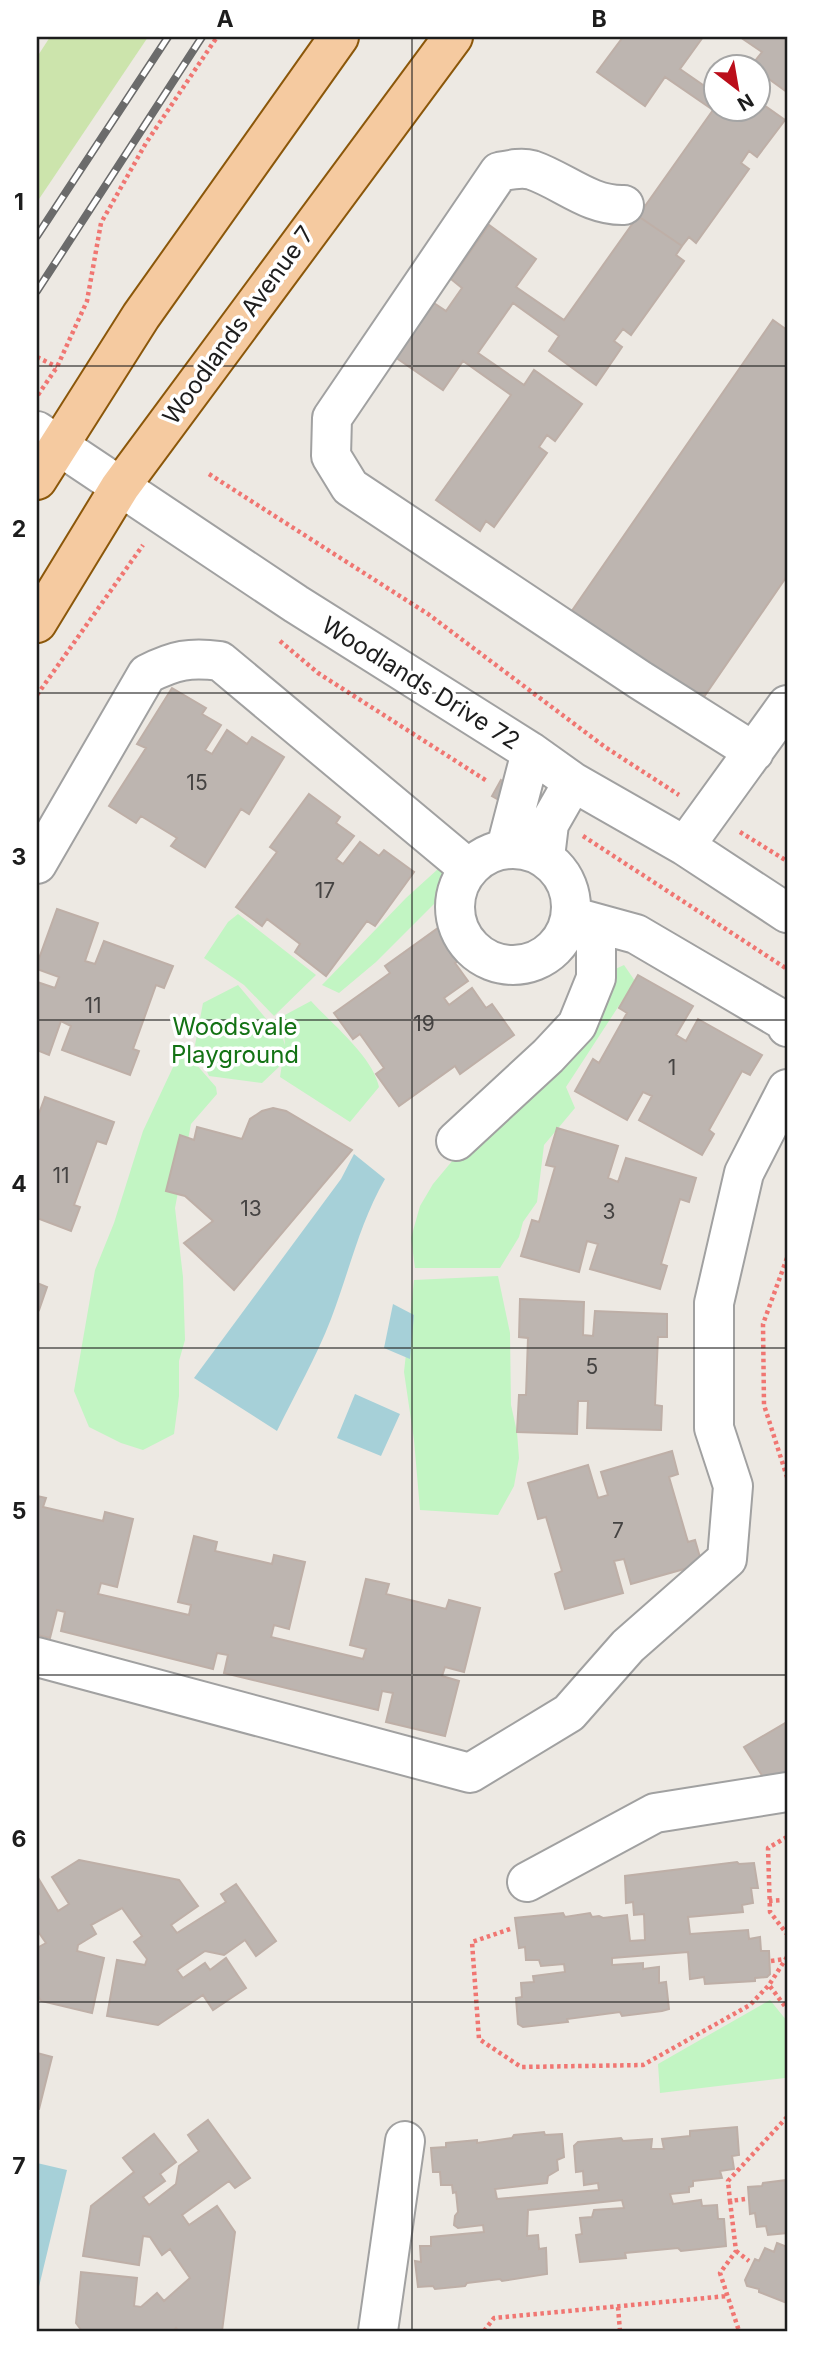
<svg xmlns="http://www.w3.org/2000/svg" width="824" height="2368" font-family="Inter,sans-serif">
<rect width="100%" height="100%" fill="#ede9e3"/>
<path fill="#cce4ac" d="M50,37H148L37,202V57Z"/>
<path fill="#c2f5c3" d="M449,859L452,886L376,962L339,993L322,985L406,898Z
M238,914L316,975L274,1016L244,985L204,958L228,922Z
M624,965L635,981L566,1087L575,1108L544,1145L537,1202L523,1222L519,1237L500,1268H415L411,1238L420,1206L433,1184L468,1142L596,978Z
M238,985L283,1039L285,1045L283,1016L311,1001C332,1024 373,1057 379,1087L350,1122L280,1077L282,1064L262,1083L209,1076L195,1045L203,1003Z
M182,1048L216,1087L217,1094L191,1124L175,1208L183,1277L185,1340L179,1361V1396L174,1434L143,1450L121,1443L89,1427L74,1391L95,1270L114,1223L143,1131Z
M498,1276L510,1333L511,1405L517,1432L519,1458L514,1486L498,1515L420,1510L414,1440L404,1372L414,1280Z
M770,2000L787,2021V2075L785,2078L660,2093L658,2064Z"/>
<path fill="#a6d0d8" d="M354,1154L385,1179C360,1222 349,1272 331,1319C316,1358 295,1394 277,1431L194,1378L341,1179Z
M393,1304L414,1315L410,1359L384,1348Z
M355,1394L400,1414L381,1456L337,1438Z
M37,2163L67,2170L37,2295Z"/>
<path fill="#bdb5b0" stroke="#beafa7" stroke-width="2" d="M623,37H703L680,69L716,94V108H758V101L785,120L757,157L749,151L741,163L749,169L696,243L689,237L682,246L638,216L713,110L665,77L645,106L597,72Z
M740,37H787V92L758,71V66H751L762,52Z
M638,216L682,246L676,255L684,261L631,335L623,329L614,341L622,347L596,385L549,351L559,336L513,303L478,353L524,385L534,370L582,404L555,441L547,435L539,447L547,453L494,527L486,521L480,531L436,500L511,395L463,361L443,390L395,357L434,303L446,311L462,288L451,279L489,225L536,259L516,287L564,320Z
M773,320L787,330V576L699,704L569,615Z
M172,688L206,708L202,714L221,725L205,750L212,754L227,730L247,744L252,737L284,757L249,814L241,809L205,867L171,846L177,838L141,816L136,823L109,806L146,748L137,744Z
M501,780L516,789L506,804L492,796Z
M309,794L340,817L336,823L354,836L336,859L343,864L360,842L379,856L384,850L414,872L375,926L367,921L326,976L295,952L300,944L267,919L262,926L236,907L277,852L270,847Z
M57,909L98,923L85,961L95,964L104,941L173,966L164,988L156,985L133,1049L139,1051L130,1075L62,1050L71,1026L61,1021L49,1055L37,1050V982L55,988L59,977L37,969V964Z
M438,928L461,959L455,963L468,981L444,998L449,1005L472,988L486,1008L492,1004L514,1035L460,1074L455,1066L399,1106L376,1074L384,1068L360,1034L353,1039L334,1013L390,973L385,966Z
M638,975L693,1006L676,1035L686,1041L698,1019L762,1055L750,1075L742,1071L709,1130L714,1134L702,1155L639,1120L652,1096L643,1092L627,1120L575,1091L593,1059L599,1063L627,1013L619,1008Z
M45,1097L114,1122L106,1144L97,1141L74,1205L80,1207L71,1231L37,1218V1119Z
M273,1108L286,1111L352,1150L234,1290L184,1243L213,1221L185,1196L166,1191L180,1135L194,1140L197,1127L242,1139L250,1119L262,1111Z
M557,1128L618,1146L608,1178L618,1182L626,1158L696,1178L689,1202L680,1199L661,1264L667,1266L660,1289L590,1269L598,1244L587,1241L579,1272L521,1256L532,1220L539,1222L555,1167L546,1165Z
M37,1283L47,1287L39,1310L37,1309Z
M520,1299L584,1302L583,1335L593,1336L595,1311L667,1314V1337H658L655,1405L662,1406L661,1430L587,1428L588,1401H578L577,1434L517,1432L519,1395H526L528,1338L519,1337Z
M672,1451L678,1474L669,1477L688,1542L695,1540L702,1564L631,1584L624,1559L614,1561L623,1593L565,1609L555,1574L562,1571L546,1517L538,1519L528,1483L588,1465L598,1498L608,1495L601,1472Z
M37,1496L46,1498L43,1507L103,1521L105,1512L133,1519L117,1587L101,1583L98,1594L189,1615L191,1605L178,1602L194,1536L217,1542L215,1551L272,1564L274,1555L305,1562L289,1629L274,1625L271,1637L363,1659L366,1649L350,1645L366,1579L389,1584L386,1594L446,1609L449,1600L480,1608L464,1672L445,1667L442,1676L459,1681L445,1736L386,1722L393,1693L382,1691L378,1710L224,1673L228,1655L217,1653L213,1669L61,1631L65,1612L57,1610L50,1638L37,1635Z
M787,1722V1778L770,1788L744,1747Z
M79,1860L179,1880L198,1906L171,1925L177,1933L226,1902L221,1894L236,1884L276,1941L256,1956L245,1940L224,1955L205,1951L177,1970L183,1978L205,1963L210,1970L226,1958L246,1988L213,2010L203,1995L158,2025L107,2016L117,1960L145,1965L147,1959L134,1942L142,1936L122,1908L91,1925L96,1934L78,1945L77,1951L104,1958L92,2013L41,2001L37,1994V1948L46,1943L37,1930V1876L58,1911L69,1904L52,1877Z
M737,1862L739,1864L754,1863L758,1888H751L753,1903L742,1905L743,1912L688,1917L690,1934L748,1930L749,1939L760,1937L761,1951H769L770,1974L767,1977L755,1978V1981L705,1984L704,1977L690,1979L688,1952L612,1958V1965L643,1963V1969L659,1967V1983L666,1982L669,2009L662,2011L622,2016L620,2012L567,2019L568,2022L523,2027L518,2024L516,1998L522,1997L521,1983L534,1982L533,1976L565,1972L564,1964L541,1966L539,1960H526L525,1947L519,1948L515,1918L563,1913L565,1917L590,1913L592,1917L599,1916L603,1918L627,1915L630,1941L645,1940L644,1914L634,1915L633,1902L626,1903L625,1876Z
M37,2053L52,2057L39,2109L37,2110Z
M208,2120L250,2178L235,2188L229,2181L182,2215L189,2225L217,2206L235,2232L222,2331H179L176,2328L173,2331H82L76,2323L81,2272L137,2278L134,2306L141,2307L157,2293L164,2301L190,2278L170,2249L162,2255L150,2237L143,2236L139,2265L83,2256L91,2206L134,2172L123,2158L154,2134L176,2162L160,2174L165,2181L143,2197L149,2205L176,2184L179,2166L199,2151L188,2135Z
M737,2127L739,2155L732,2156L734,2169L720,2171L722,2178L693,2181V2186L689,2187V2192L670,2194L673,2204L701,2200L702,2206L717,2205L718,2219H724L726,2246L681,2251L678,2248L625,2253L626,2258L580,2262L576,2235L582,2234L580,2218L592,2217L594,2210L624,2208L622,2200L528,2210L527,2236L538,2235L539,2249L546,2248L547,2274L502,2281L500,2279L467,2283L465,2286L435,2289L433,2286L418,2287L415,2261L421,2262L420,2246H431V2237L484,2232L483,2225L458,2228L454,2225L455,2216L458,2212L456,2192L453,2193L452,2185H441L440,2172H433L431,2148L446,2147V2143L477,2140V2143L512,2138L514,2135L544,2132L545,2135L562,2134L564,2157L557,2160L558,2170L548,2176L547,2183L495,2189L497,2199L599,2190L598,2183L584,2185L583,2171L576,2172L574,2146L578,2142L621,2138L623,2141L652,2139L651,2149H664L662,2139L690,2136V2131Z
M787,2180V2233L768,2235L766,2226L757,2227L755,2213L750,2214L748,2187L762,2186L763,2183Z
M777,2243L787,2247V2303L759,2292V2289L747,2286L745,2280L755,2259L759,2261L765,2248L774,2252Z"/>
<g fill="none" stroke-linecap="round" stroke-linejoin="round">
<g stroke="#a1a1a1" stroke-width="42">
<path id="minor" d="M624,205C589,206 564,181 532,170C521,167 509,170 499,172L332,418L331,456L350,487L640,680L754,752
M37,431L296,604L531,752L573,782L685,846L787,913
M685,846L787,705
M506,848L531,752
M455 907a58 58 0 1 1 116 0a58 58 0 1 1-116 0Z
M545,857L549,824L573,782
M37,864L147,674C175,660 190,657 220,661L468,868
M574,917L636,934L786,1022L787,1027
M456,1141L548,1056L577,1025L596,978V924
M37,1657L470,1773L569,1713L628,1646L727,1559L733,1486L714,1428V1303L744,1173L787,1089
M527,1882L655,1813L787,1792
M378,2331L405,2141"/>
</g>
<g stroke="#8b570a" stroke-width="42">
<path id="major" d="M37,480L141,316L339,37
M37,623L120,487L453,37"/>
</g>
<path stroke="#f07672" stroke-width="4.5" stroke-dasharray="3.5 3.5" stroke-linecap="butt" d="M37,357L57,367
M38,395L57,367L87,301L101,223L146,143L217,37
M209,474L428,614L605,747L679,795
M280,641L318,673L487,781
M37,695L143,545
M740,832L787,861
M583,836L787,969
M787,1258L763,1324L764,1405L787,1477
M787,1837L768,1848L770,1912L787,1934
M769,1901L783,1900
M510,1929L472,1942L479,2039L521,2067L643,2065L750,2005L769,1985
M787,1957L769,1985L787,2009
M771,1961L785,1959
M745,2199L730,2201L728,2181L787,2117
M730,2201L736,2251L720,2273L739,2331
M736,2251L749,2261
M618,2307L620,2331
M484,2331L494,2318L727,2296"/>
<use href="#minor" stroke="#fff" stroke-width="38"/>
<use href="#major" stroke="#f5caa0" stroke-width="38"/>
<g stroke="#6b6b6b" stroke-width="8">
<path id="rail" d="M37,236L168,37
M37,291L202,37"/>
</g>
<use href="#rail" stroke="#fff" stroke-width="5" stroke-dasharray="16" stroke-linecap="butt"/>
</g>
<path fill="none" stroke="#1d1d1d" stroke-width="2" stroke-opacity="0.55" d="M412,37V2331M37,366H787M37,693H787M37,1020H787M37,1348H787M37,1675H787M37,2002H787"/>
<g text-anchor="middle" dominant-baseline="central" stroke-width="7" stroke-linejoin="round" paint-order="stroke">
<g font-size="21" fill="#454342">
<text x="197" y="782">15</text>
<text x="325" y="890">17</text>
<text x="93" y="1005">11</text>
<text x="424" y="1023">19</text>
<text x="672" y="1067">1</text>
<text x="61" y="1175">11</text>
<text x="251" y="1208">13</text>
<text x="609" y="1211">3</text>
<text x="592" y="1366">5</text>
<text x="618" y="1530">7</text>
</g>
<g font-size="24" fill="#1d1d1d" stroke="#fff">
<text transform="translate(238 325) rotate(-54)">Woodlands Avenue 7</text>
<text transform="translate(421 683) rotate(32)">Woodlands Drive 72</text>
</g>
<g font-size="24" fill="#137214" stroke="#fff">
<text x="235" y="1026">Woodsvale<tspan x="235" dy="28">Playground</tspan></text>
</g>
</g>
<rect width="824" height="2368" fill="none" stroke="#ffffff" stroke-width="77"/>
<g transform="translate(737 88) rotate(149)"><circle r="33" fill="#ffffff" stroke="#a5a5a5" stroke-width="2"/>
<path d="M0-5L12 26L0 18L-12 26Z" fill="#bb0e1a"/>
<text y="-10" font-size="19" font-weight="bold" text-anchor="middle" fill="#1d1d1d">N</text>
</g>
<rect x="38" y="38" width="748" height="2292" fill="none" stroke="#1d1d1d" stroke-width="2.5"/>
<g font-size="23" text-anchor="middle" font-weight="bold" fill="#1d1d1d">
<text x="225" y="27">A</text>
<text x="599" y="27">B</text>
<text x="19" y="210">1</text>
<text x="19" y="537">2</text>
<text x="19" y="865">3</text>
<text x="19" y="1192">4</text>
<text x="19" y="1519">5</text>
<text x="19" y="1847">6</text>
<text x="19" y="2174">7</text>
</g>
</svg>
